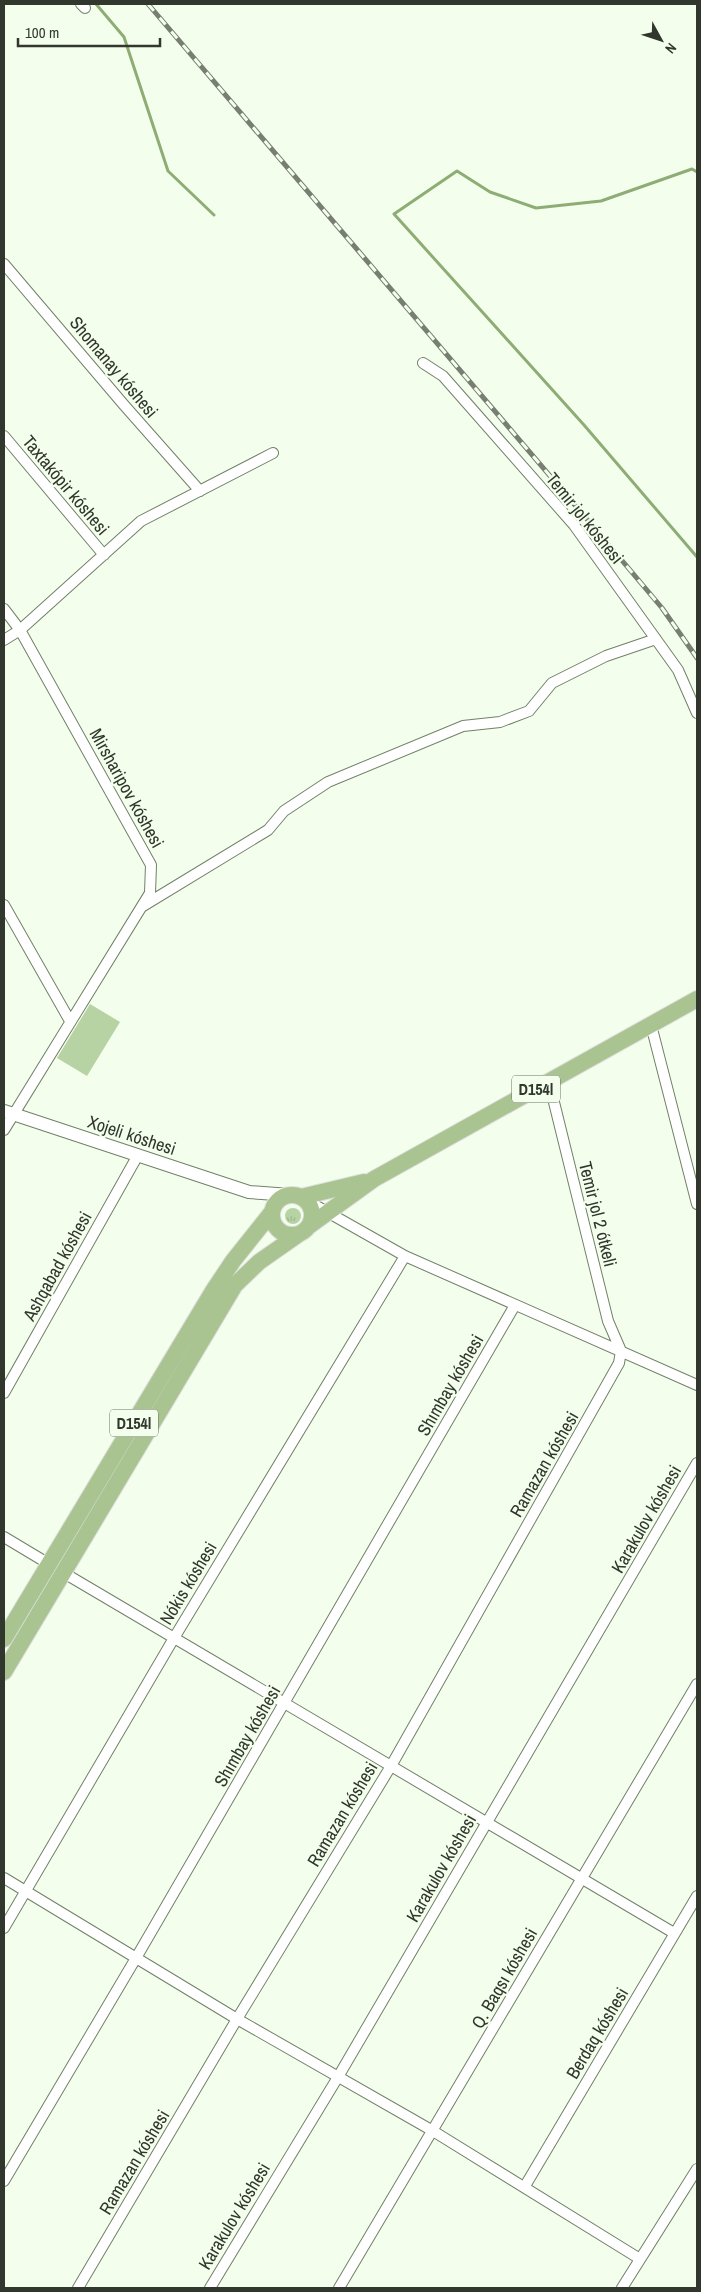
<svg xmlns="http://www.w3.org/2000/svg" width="701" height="2292" font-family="'Archivo Narrow',sans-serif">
<defs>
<pattern id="grass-tufts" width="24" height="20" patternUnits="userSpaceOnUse" patternTransform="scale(1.25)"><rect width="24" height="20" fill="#b7d3a4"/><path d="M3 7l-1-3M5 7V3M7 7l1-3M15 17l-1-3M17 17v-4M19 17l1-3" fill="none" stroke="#9eb68d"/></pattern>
</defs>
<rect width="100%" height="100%" fill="#f4feed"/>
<path fill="url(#grass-tufts)" d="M285 1216a8 8 0 1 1 16 0a8 8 0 1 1-16 0Z"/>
<path fill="#b7d3a4" d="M90,1004L120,1022L87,1076L57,1058Z"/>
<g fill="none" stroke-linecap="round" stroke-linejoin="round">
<path stroke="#8dad74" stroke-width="3" d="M96,4L124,37L168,171L214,215
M697,172L692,169L601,201L536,208L490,192L457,171L394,214L584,425L697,557"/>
<g stroke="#728168" stroke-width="12">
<path id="minor" d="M81,4L85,8
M4,264L124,405L200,491
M423,363L443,376L574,525L678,670L697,713
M4,436L104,555
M4,609L20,630L151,865L150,893L4,1130
M4,640L20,630L141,521L273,453
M4,905L70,1021
M143,906L268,830L284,811L328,782L463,726L500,722L529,711L552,683L606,656L656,639
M651,1025L697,1204
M306,1200L405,1256L697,1385
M4,1393L138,1155
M4,1537L49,1564
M64,1573L674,1933
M4,1878L237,2019L433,2131L640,2259
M4,1928L174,1638L405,1256
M4,2181L136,1958L515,1305
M525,2186L697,1896
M78,2288L237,2019L391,1766L619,1363L621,1351L608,1321L549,1082
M210,2288L338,2077L697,1463
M339,2288L697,1684
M622,2288L697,2169"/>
</g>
<g stroke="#728168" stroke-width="14">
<path id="tertiary" d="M4,1111L249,1192L290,1195"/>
</g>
<g stroke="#dedfdd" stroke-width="18">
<path id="primary" d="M272 1215a20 20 0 1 1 40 0a20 20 0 1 1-40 0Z
M301,1197L364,1182
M309,1226L374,1179L697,999
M4,1639L213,1291L233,1261L272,1212
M4,1672L235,1285L259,1262L299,1234"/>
</g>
<use href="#minor" stroke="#fff" stroke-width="10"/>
<use href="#tertiary" stroke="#fff" stroke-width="12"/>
<use href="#primary" stroke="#a9c491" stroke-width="16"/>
<g stroke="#787f72" stroke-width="5">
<path id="rail" d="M148,4L614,551L662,608L697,658"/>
</g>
<use href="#rail" stroke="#f4feed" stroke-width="3" stroke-dasharray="9" stroke-linecap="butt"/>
</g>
<g text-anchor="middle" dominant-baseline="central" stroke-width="4.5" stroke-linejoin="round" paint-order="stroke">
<g fill="#f4feed" stroke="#6c7366" stroke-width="1">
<rect x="512" y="1075.5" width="48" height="27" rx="4"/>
<rect x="110" y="1409.5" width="48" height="27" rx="4"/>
</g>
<g font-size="16" font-weight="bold" fill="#31372c">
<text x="536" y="1089">D154l</text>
<text x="134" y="1423">D154l</text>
</g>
<g font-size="18" fill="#31372c" stroke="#f4feed">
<text transform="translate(114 367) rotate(50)">Shomanay kóshesi</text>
<text transform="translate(66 485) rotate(50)">Taxtakópir kóshesi</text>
<text transform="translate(585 518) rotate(51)">Temir jol kóshesi</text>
<text transform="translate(127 788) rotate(61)">Mirsharipov kóshesi</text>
<text transform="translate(132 1135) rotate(18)">Xojeli kóshesi</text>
<text transform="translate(598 1214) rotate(76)">Temir jol 2 ótkeli</text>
<text transform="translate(57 1266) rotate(-61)">Ashqabad kóshesi</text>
<text transform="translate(450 1385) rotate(-60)">Shımbay kóshesi</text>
<text transform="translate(544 1464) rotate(-60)">Ramazan kóshesi</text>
<text transform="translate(646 1519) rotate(-60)">Karakulov kóshesi</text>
<text transform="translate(188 1583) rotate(-59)">Nókis kóshesi</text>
<text transform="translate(247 1736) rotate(-60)">Shımbay kóshesi</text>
<text transform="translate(342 1814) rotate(-59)">Ramazan kóshesi</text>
<text transform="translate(441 1868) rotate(-60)">Karakulov kóshesi</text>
<text transform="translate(504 1978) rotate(-60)">Q. Baqsı kóshesi</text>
<text transform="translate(597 2033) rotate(-59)">Berdaq kóshesi</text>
<text transform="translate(134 2162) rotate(-59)">Ramazan kóshesi</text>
<text transform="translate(234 2216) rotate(-59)">Karakulov kóshesi</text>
</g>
</g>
<rect width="701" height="2292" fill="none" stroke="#31372c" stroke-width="10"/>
<g transform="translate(661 40) rotate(130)" stroke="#f4feed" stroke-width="4" paint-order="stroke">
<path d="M0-4L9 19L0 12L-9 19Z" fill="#31372c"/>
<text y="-8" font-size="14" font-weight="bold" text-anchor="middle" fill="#31372c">N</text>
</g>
<path d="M18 38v8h142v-8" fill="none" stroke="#31372c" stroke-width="2.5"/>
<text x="25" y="38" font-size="15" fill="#31372c" stroke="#f4feed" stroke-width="4" paint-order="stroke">100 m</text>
</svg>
